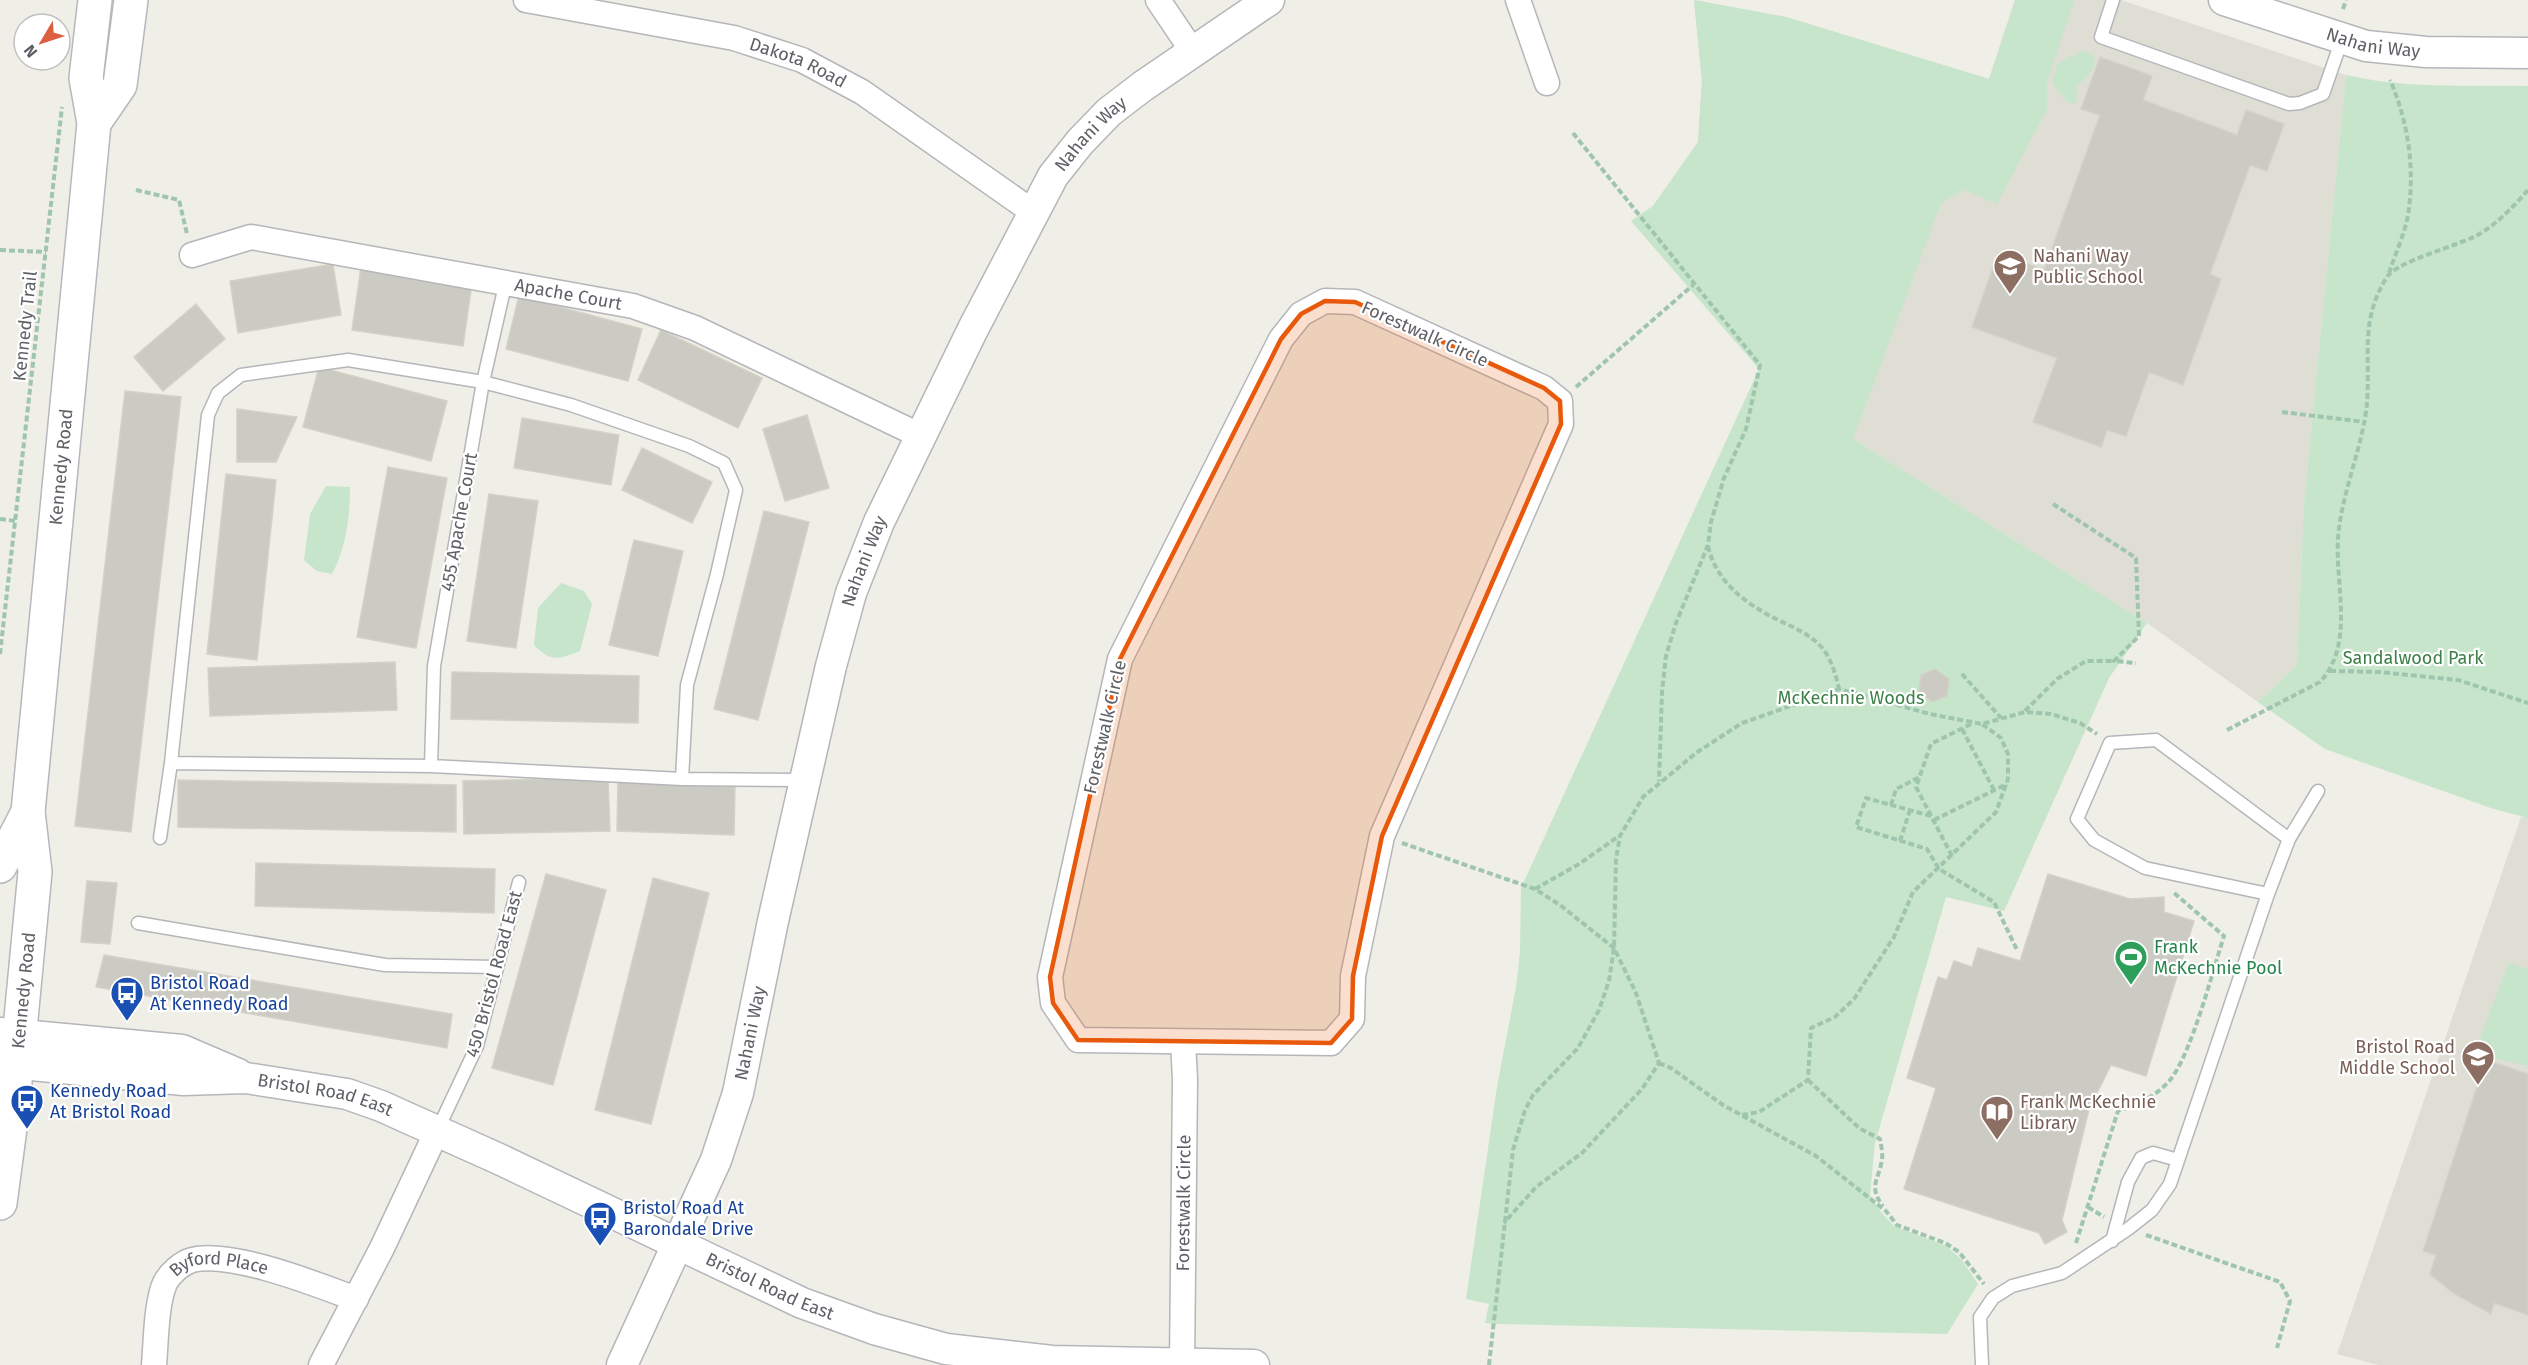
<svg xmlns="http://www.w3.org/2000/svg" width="2528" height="1365" font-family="'Fira Sans',sans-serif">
<rect width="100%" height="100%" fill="#efeee7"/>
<path fill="#dfded5" d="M1694,0L1786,17L1989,79L2015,0H2121L2346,75L2304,503L2297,665L2258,702L2147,623L1853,439L1631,221L1653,206L1698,142L1702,81Z
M2521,817L2528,818V1365H2378L2337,1354Z"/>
<path fill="#c6e5ca" d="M1694,0L1786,17L1989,79L2015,0H2074L2047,82V109L1997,204L1965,190L1941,203L1853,439L2147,623L2109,678L2004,911L1946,897L1875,1143L1870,1195L1881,1212L1894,1226L1946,1246L1961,1259L1978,1284L1947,1334L1499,1324L1485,1323L1489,1304L1466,1299L1497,1087L1516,987L1520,953L1521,888L1759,369L1631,221L1653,206L1698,142L1702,81Z
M2082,51L2095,56C2094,71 2089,77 2077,85L2076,104L2066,101L2052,83L2058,63Z
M2346,75C2405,89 2467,85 2528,86V818L2491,808L2325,749L2258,702L2297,665L2304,503Z
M326,486L350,487C350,516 346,548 332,574L317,571L304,560L310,514Z
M561,583L584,591L592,604L580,651C558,659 552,663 534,645L538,608Z
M2509,962L2528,970V1066L2474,1054Z"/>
<path fill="#cbcac3" stroke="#d4d1c6" stroke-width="1.5" d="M2100,57L2152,76L2143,100L2237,135L2246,110L2284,124L2267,171L2250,165L2210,274L2221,279L2183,385L2149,372L2126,436L2107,430L2101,447L2033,422L2057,358L1972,327L1998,253L2044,270L2100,115L2081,109Z
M333,264L341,315L238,333L230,281Z
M361,267L472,283L463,346L352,330Z
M519,296L642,329L628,381L506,349Z
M196,304L225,339L163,391L134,357Z
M661,330L762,378L738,428L638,380Z
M319,367L447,401L431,461L303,427Z
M125,391L181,397L131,832L75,826Z
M237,409L297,417L276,462H237Z
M807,415L829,488L785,501L763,429Z
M522,418L619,435L611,485L514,468Z
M642,448L712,482L692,523L622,490Z
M388,467L447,478L416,648L357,637Z
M226,474L276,480L257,660L207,654Z
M489,494L538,501L516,648L467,641Z
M764,511L809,522L758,720L714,709Z
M634,540L683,551L658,656L609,645Z
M395,662L397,710L210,716L208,668Z
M1935,669L1949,679L1947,696L1932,702L1919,692L1921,675Z
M452,672L639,676L638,723L451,719Z
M608,778L610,831L464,834L463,781Z
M178,780L456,785V832L178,827Z
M618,780L735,783L734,835L617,831Z
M256,863L495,869L494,913L255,906Z
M546,874L606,890L553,1085L492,1068Z
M2048,874L2130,899L2164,897V912L2194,921L2146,1076L2111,1065L2089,1109L2062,1220L2067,1232L2045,1244L2039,1233L1904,1189L1936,1088L1907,1078L1938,977L1947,980L1954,961L1972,967L1978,948L2020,961Z
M653,878L709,893L651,1124L595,1110Z
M87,881L117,883L110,944L81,942Z
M104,955L452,1014L447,1048L96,987Z
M2486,1060L2528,1074V1315L2494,1303L2491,1314L2453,1293L2430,1274L2436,1255L2423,1251Z"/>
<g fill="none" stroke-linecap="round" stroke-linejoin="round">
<g stroke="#b4b6ba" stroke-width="15">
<path id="service" d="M2113,0L2101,37L2289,104L2300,103L2323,94L2342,39
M171,763L431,766L682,779L804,780
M431,766L434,666L483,382L506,281
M160,838L171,763L208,415L218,393L241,375L348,360L483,382L571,405L689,446L724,463L736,490L717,574L687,685L682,779
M2268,894L2145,868L2094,840L2077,819L2110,743L2156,740L2289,839
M138,923L385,965L497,967
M437,1131L477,1046L519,882
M2112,1241L2128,1182L2141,1158L2153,1153L2178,1160
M1982,1365L1980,1317L1993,1298L2012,1286L2062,1273L2128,1229L2152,1210L2170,1184L2268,894L2289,839L2318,791"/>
</g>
<g stroke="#b4b6ba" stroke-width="27">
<g id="minor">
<path id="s1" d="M526,0L734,38L802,60L862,92L1033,212"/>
<path d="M1158,0L1193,52"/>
<path d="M1518,0L1547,83"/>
<path id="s2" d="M192,255L251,237L633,306L695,328L921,436"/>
<path d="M1325,301L1355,302L1544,388L1560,401L1561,424L1382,836L1353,976L1352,1019L1331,1043L1078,1040L1053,1003L1050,977L1120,659L1281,339L1301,314Z"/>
<path id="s3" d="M154,1365C156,1343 156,1303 165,1283C170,1273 182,1263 192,1260C231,1250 318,1285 356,1299"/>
<path d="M321,1365L382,1248L437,1131"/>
<path id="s4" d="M1182,1365L1185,1079L1183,1042"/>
</g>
</g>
<g stroke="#b4b6ba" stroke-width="33">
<g id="tertiary">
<path id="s5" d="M2224,0L2366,46L2426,52L2528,53"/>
<path d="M0,1033L182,1050L238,1074"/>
<path id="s6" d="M0,1062L183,1080L246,1078L347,1094L381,1106L499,1159L802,1303L874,1329L946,1349L1052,1361L1254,1365"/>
<path id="s7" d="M622,1365L716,1160L738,1093L773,921L831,666L851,593L879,522L973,329L1053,176L1080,142L1109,112L1143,86L1269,0"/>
</g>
</g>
<g stroke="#b5b8bd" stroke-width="36">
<g id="secondary">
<path d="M94,123L120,85L131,0"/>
<path d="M0,866L28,812"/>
<path id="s8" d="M0,1203L12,1113L35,872L28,812L94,123L86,78L95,0"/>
</g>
</g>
<path stroke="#9fc5ae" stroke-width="4" stroke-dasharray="6 3" stroke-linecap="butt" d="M2343,9L2346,0
M1573,133L1760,365L1746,429L1724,478L1711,522L1708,545L1676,623L1666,656L1662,692L1659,781
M136,190L179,200L187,234
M0,250L46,252
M2389,273C2395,255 2404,235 2408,216C2415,169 2409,124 2390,80
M1576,387L1693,285
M2282,412L2365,422
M2053,504L2136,558L2139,636L2114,661L2136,663
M0,519L16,521
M1708,546C1716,582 1746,604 1778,620C1795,628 1812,635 1824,650C1832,662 1836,675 1839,689
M0,654L62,107
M2330,671L2379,672L2458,680L2528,703
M1962,674L2001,718
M2025,711L2057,679L2086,661H2114
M1962,729L1994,790
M2227,730L2320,682C2355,644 2335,586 2338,538C2341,498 2358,458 2365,418C2374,367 2356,325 2387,277C2398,260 2463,245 2481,233C2499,222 2514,206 2528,190
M1891,805L1896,789L1920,777
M1931,816L1866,798L1856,827L1927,849L1939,869L1994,902L2017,950
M1934,820L2007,784
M1900,841L1910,810
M1402,843L1535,889L1560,905L1614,948L1636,993L1659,1063L1642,1089L1582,1153L1536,1187L1504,1223
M1952,856L1916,787L1931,744L1973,723
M1535,889L1579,864L1619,836
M1659,1063L1671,1068L1723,1105L1816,1156L1886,1211L1897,1225L1945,1243L1959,1252L1984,1284
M1808,1080L1859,1128L1880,1139C1881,1145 1883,1153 1882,1159C1880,1178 1867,1186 1883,1206
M1742,1115L1759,1112L1808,1080L1811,1028L1835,1017L1854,999L1894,937L1913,892L1996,812L2008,779V754L2001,738L1982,724
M2088,1207L2104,1217
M2146,1235L2280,1282L2290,1301L2277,1348
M2076,1243L2118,1111C2137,1104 2156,1097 2170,1080C2191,1055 2213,970 2224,936L2173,892
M1489,1365L1513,1150L1525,1110L1533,1095L1578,1048L1599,1010L1609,981L1614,948L1616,859L1620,836L1643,797L1696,753L1742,723L1839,689L1930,714L1982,724L2025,712L2051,714L2080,723L2097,734"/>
<use href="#service" stroke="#fff" stroke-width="12"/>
<use href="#minor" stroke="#fff" stroke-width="24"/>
<use href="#tertiary" stroke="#fff" stroke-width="30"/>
<use href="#secondary" stroke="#fff" stroke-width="33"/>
</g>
<path fill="#e8590c" fill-opacity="0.2" stroke="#e8590c" stroke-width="4.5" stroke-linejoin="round" d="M1325,301L1355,302L1544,388L1560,401L1561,424L1382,836L1353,976L1352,1019L1331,1043L1078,1040L1053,1003L1050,977L1120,659L1281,339L1301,314Z"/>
<defs>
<g id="school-pin" transform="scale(1.725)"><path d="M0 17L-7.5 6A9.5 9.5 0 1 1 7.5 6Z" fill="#8d6e63" stroke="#fff"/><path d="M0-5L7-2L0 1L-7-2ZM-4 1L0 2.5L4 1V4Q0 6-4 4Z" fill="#fff"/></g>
<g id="stadium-pin" transform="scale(1.725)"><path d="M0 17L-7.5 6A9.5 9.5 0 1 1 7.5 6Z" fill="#2e9e5b" stroke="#fff"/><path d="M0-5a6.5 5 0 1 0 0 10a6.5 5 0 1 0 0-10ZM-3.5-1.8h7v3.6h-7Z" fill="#fff"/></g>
<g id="bus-pin" transform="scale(1.725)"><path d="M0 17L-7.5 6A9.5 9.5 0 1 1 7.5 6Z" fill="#1a4fb4" stroke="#fff"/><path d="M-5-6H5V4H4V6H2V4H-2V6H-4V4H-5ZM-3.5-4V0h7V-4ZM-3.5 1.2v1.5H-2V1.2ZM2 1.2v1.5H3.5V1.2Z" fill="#fff"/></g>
<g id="library-pin" transform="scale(1.725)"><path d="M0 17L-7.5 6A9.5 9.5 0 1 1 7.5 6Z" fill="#8d6e63" stroke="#fff"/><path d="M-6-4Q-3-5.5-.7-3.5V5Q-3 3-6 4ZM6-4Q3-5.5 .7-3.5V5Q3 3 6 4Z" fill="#fff"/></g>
</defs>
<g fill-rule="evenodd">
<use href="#school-pin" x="2010" y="266"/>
<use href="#stadium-pin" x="2131" y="957"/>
<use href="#bus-pin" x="127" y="993"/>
<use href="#school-pin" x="2478" y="1057"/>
<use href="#bus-pin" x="27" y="1101"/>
<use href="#library-pin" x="1997" y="1112"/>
<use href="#bus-pin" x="600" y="1218"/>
</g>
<g text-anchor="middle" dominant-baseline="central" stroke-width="4.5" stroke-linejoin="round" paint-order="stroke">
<g font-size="18" fill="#5e6166" stroke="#fff">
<text stroke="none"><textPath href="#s5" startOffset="156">Nahani Way</textPath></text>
<text stroke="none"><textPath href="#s1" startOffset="280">Dakota Road</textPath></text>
<text stroke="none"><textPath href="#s7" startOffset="1329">Nahani Way</textPath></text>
<text stroke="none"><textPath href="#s2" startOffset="384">Apache Court</textPath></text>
<text transform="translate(25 326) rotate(-84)">Kennedy Trail</text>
<text transform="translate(1425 334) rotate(24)">Forestwalk Circle</text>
<text stroke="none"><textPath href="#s8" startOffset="740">Kennedy Road</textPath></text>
<text transform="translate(459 522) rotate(-80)">455 Apache Court</text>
<text stroke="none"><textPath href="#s7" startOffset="843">Nahani Way</textPath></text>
<text transform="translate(1105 727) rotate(-77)">Forestwalk Circle</text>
<text transform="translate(494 974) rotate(-75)">450 Bristol Road East</text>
<text stroke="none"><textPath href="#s8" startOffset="214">Kennedy Road</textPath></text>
<text stroke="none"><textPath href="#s7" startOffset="357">Nahani Way</textPath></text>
<text stroke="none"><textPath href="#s6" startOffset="328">Bristol Road East</textPath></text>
<text stroke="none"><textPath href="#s4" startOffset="162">Forestwalk Circle</textPath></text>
<text stroke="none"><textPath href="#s3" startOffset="146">Byford Place</textPath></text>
<text stroke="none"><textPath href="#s6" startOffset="814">Bristol Road East</textPath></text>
</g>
<g font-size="18" fill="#785e54" stroke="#fff" text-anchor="start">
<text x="2033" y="256">Nahani Way<tspan x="2033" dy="21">Public School</tspan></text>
<text x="2455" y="1047" text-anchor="end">Bristol Road<tspan x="2455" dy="21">Middle School</tspan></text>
<text x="2020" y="1102">Frank McKechnie<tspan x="2020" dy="21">Library</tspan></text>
</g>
<g font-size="18" fill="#3c8047" stroke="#fff">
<text x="2413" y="658">Sandalwood Park</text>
<text x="1851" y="698">McKechnie Woods</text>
</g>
<g font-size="18" fill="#27864d" stroke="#fff" text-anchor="start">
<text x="2154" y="947">Frank<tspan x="2154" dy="21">McKechnie Pool</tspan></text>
</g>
<g font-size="18" fill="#164399" stroke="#fff" text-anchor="start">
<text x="150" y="983">Bristol Road<tspan x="150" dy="21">At Kennedy Road</tspan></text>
<text x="50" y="1091">Kennedy Road<tspan x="50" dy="21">At Bristol Road</tspan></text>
<text x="623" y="1208">Bristol Road At<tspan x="623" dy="21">Barondale Drive</tspan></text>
</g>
</g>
<g transform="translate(42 42) rotate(231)"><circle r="28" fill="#ffffff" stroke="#bfc0c2" stroke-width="1.5"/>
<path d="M0-4.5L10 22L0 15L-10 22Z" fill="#dc5f40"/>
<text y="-9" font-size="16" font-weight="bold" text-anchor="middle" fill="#5e6166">N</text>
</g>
</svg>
